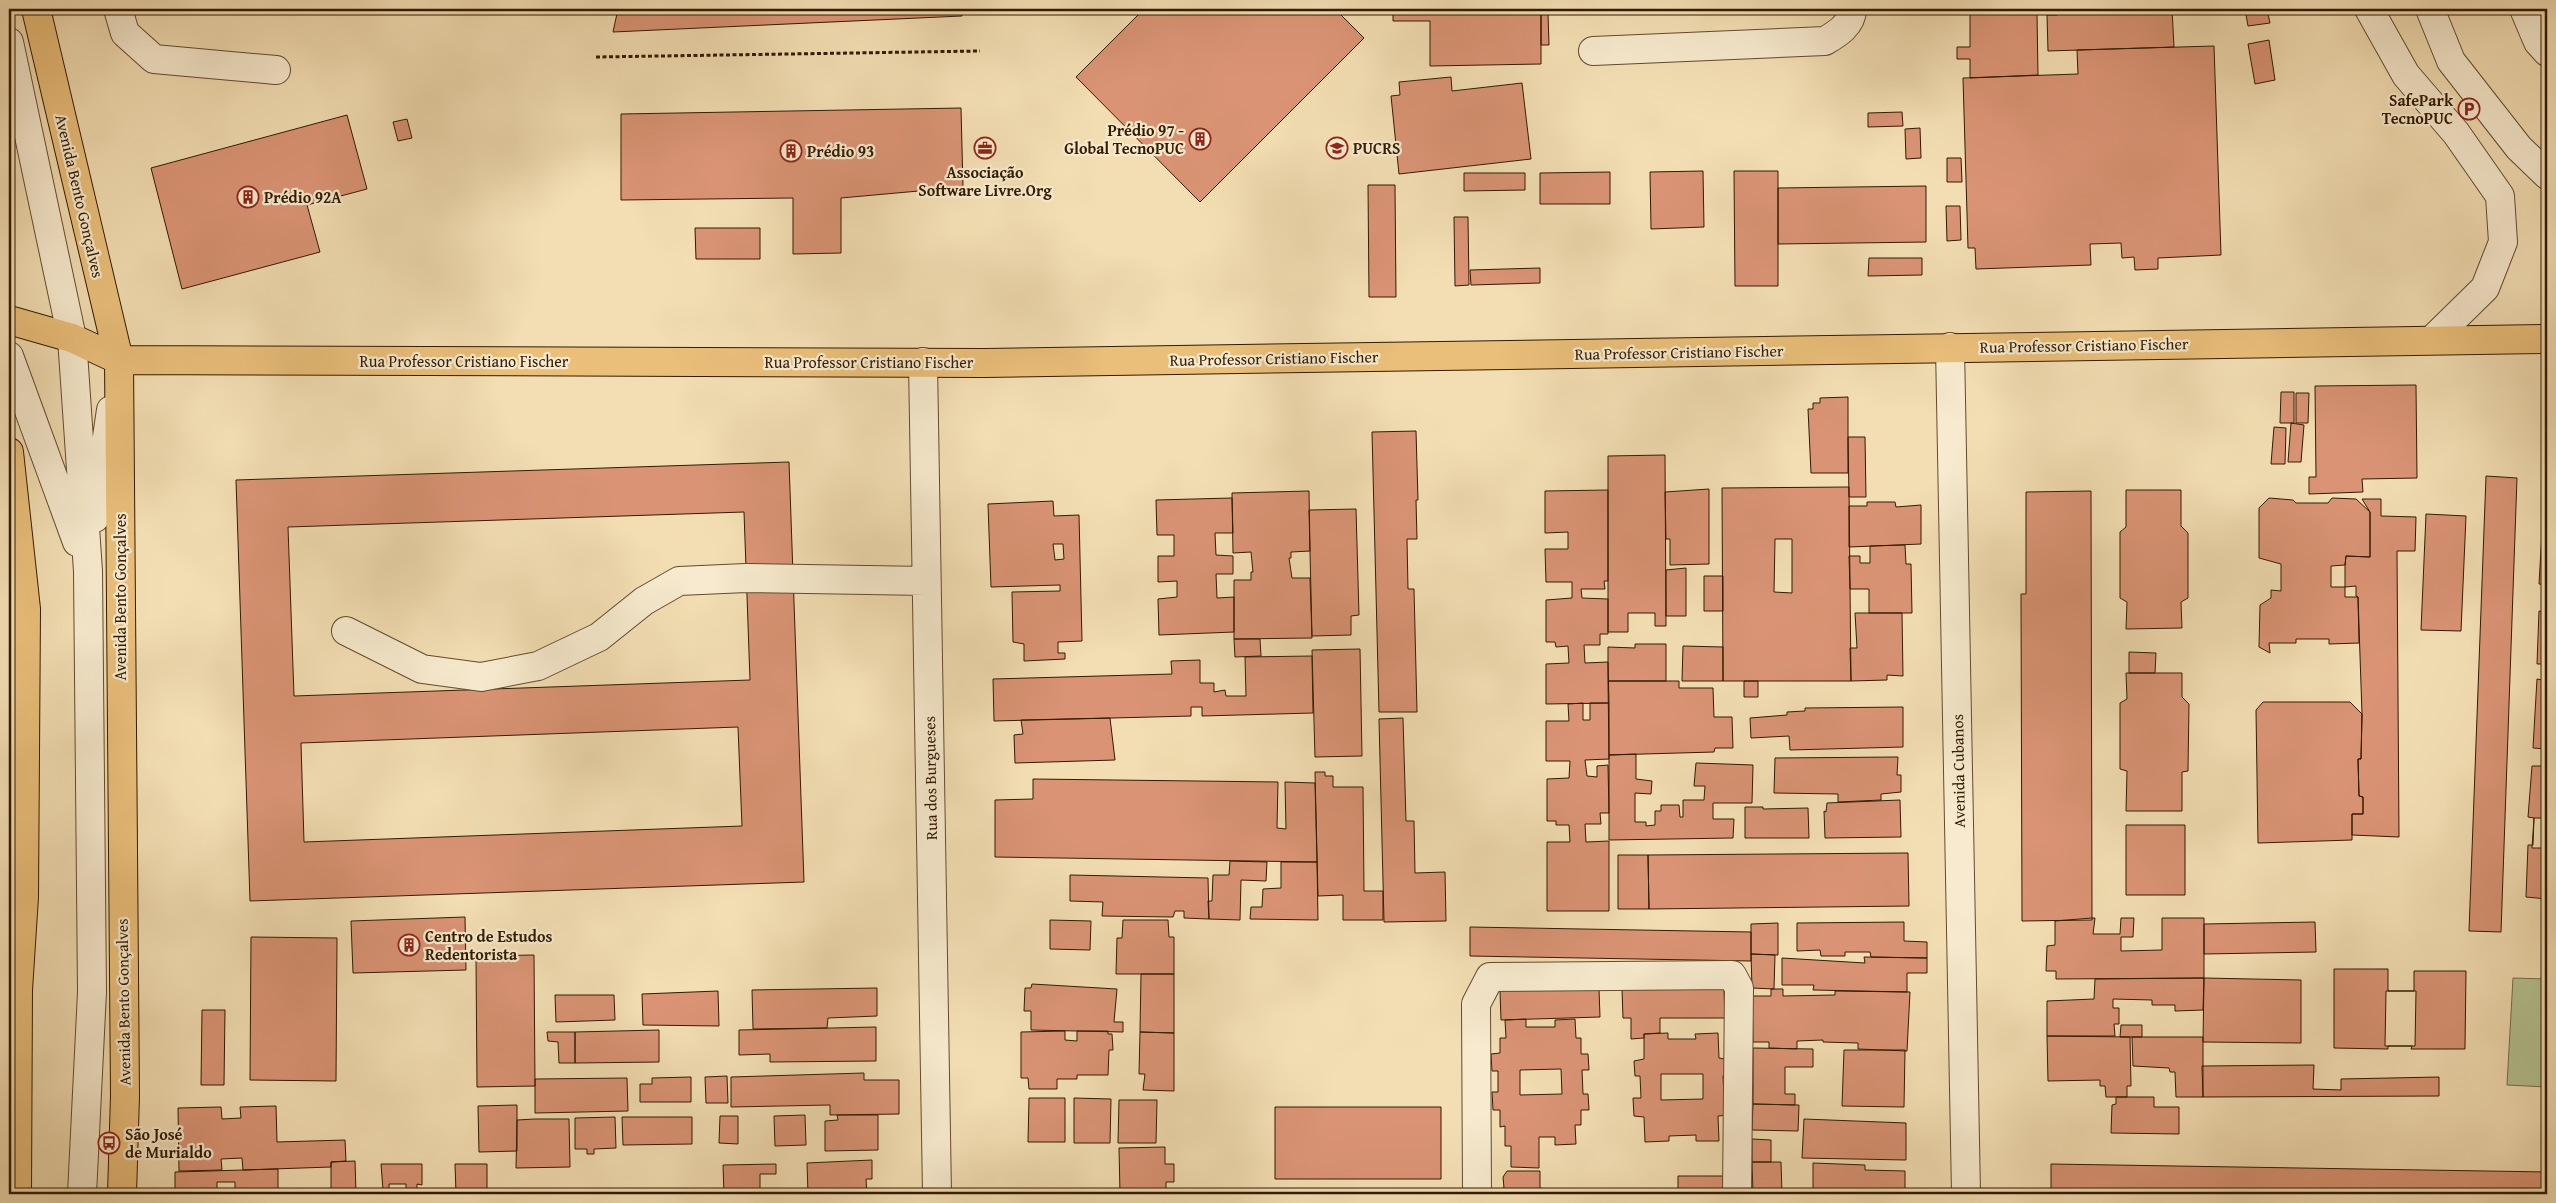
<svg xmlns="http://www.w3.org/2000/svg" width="2556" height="1203" font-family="'Gentium Book Plus',serif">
<rect width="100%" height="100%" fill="#f3deb3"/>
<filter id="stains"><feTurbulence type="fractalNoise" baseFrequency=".004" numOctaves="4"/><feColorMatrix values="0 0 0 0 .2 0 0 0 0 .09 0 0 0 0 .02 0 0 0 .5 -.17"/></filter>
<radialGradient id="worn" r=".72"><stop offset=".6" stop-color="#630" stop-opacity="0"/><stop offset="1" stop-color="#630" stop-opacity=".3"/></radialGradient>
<path fill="#b5c291" stroke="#746e48" d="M2513,978L2547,979V1087L2507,1085Z"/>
<path fill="#da9475" stroke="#321a00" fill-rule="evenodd" d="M618,9H962V16L613,32Z
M1144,9H1335L1364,38L1200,202L1076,77Z
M1393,9H1541V64L1430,66V21H1393Z
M2025,9H2172L2174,47L2048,51L2047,15H2057L2056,10L2025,11Z
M2245,9H2267L2270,23L2248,26Z
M1541,14H1548L1549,45H1541Z
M1970,14H2037L2038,75L1970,78V59H1957V47H1970Z
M2269,40L2275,80L2255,84L2248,44Z
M2214,46L2221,255L2158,258V269L2135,270L2134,257L2122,258L2121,243L2090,244L2091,265L1976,269L1975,248H1968L1963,78L2078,74L2077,50Z
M1451,77L1452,91L1522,83L1531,159L1399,174L1391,96L1400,95L1399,82Z
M961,108L963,187L841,198V253L793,254V198L621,200V114Z
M1902,112L1903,126L1868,127V113Z
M347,115L367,189L307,205L320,252L182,289L151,168Z
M407,119L412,138L398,141L393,122Z
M1920,128L1921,158L1906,159L1905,129Z
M1947,158H1961L1962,182H1947Z
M1703,171L1704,227L1651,229L1650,172Z
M1734,171H1778V286H1735Z
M1610,172V204H1540V173Z
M1464,173H1525V190L1464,191Z
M1368,185H1395L1396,297H1369Z
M1926,186V242L1778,244V188Z
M1946,206H1960L1961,240L1947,241Z
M1454,217H1468L1469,285L1455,286Z
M695,228H760V259H696Z
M1869,258H1922V275L1868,276Z
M1540,268V283L1471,285L1470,270Z
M2416,385L2417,478L2362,479L2363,492L2309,494V477H2316L2315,386Z
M2281,392H2294V423H2280Z
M2296,393H2309L2308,423H2296Z
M1848,397V473H1811L1808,409H1813V403H1820V398Z
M2291,423L2304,425L2301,462H2288Z
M2274,427L2286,428L2285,464H2271Z
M1416,431L1418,500H1416L1417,539H1407L1408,589H1414L1417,712H1379L1372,432Z
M1848,437H1865L1866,497H1849Z
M1665,455L1666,626H1655V613H1628V632H1608V456Z
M789,462L804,882L250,901L236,480ZM744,512L750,680L294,696L288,527ZM738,727L742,826L304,842L301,743Z
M2486,476L2517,478L2501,932L2469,931Z
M2547,485V530H2544Z
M1849,487L1851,681H1723L1722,488ZM1775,539H1792V593L1774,592Z
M1709,489V564L1670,565V539H1666L1665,492Z
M1608,490V581H1604L1605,589H1581L1582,598L1608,599V634H1600V645H1584L1585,663L1608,662L1609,703L1546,704V664L1569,663L1568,646L1556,647L1555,642H1546V600L1572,598V582H1546L1545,549H1568V532L1545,533V491Z
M2126,490H2181V526L2188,533V598L2181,602L2182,628L2126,629L2127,602L2120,598V532L2126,527Z
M1309,491L1310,551L1291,552V558H1289L1292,578H1310L1312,638L1234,639V580H1251V572H1253L1251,552L1233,553L1232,493Z
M2091,491L2092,920L2022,921L2021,594H2026V492Z
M1232,498L1233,533H1215L1216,555L1233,556V574H1216L1217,598L1234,597V632L1159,635L1158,599L1177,597V581L1158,582V556H1174V535H1157L1156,500Z
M2269,498L2293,500L2296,503H2328L2332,498L2356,499L2370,512V557L2346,556L2345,565L2331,566V587H2345V597H2358L2359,643L2329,644V639H2296V643H2269L2270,653L2259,647L2260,605L2271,598V590L2281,591V564L2259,558V508Z
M2362,499H2381V516L2416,517L2415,551H2397L2399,837L2352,835V814H2363V797L2359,796L2358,759H2361L2362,714L2358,597L2356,596V586L2345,587V565L2346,556L2370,557V512Z
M1053,501L1054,516L1079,515L1082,641L1058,642V653H1065V659L1024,661V644L1013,642L1012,592L1060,591V585L991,587L988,504ZM1053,544H1063L1064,559L1055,560Z
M1867,502H1895L1896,507L1921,505V544L1849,547V506H1867Z
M1356,509L1359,615L1351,616V635L1312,636L1309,510Z
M2426,514L2466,516L2461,631L2421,630Z
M2542,532H2547V664H2537L2539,611L2545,612L2547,585L2539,584Z
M1905,545L1906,564H1911L1912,613H1869V589H1850L1849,556H1860V563H1870V546Z
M1686,568V616H1666V570Z
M1704,576H1723V611H1704Z
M2547,582V612H2545Z
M1855,613H1902L1903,676L1887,675V680L1851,681L1850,648H1857Z
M1234,639H1260L1261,656L1235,657Z
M1635,644H1666V681H1608V647L1635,648Z
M1683,646L1723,647V681H1682Z
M1360,649L1362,756L1315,757L1312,650Z
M2129,652L2156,653L2155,673H2129Z
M1312,656L1313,713L1202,716V707H1191V716L994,721L993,679L1172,674L1171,661L1200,660V683H1214V692L1225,690L1226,696H1246L1245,657Z
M2543,672H2547V749L2533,748L2537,679L2542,680Z
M2126,673H2182V697L2189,704L2188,771L2182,772V811H2126L2127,771L2120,769V703L2127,699Z
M1608,681H1679V688H1713L1714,717H1732L1733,748H1715L1714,752L1609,755Z
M1744,681H1758V697H1744Z
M2263,702H2350L2362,714L2361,759H2358L2359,796L2363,797V814H2352V840L2258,843L2256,710Z
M1583,703V720H1590V703H1609V759L1585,760L1587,776L1597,777V766L1608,765L1609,813H1600L1601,824H1585L1586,842L1609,841V911H1547V842H1570L1569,825H1556V821H1547V779L1569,778L1570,761H1546V721H1569L1568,704Z
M1903,707V747L1790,750L1789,736L1751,738L1750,718L1787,715V712L1805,711V708Z
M1110,718L1115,760L1015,763L1014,735L1023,734L1021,720Z
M1403,718L1406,821H1414L1415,873L1445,872L1446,921L1384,922L1379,719Z
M1636,754V779L1652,781L1651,794L1635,793V822H1646V826L1655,825V811H1661V805H1679L1680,817H1683V800H1704L1705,786H1694L1696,763L1753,765L1752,803H1713V819H1734L1733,838L1609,840V755Z
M1898,757L1897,775H1901V792L1881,794V800L1838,802V794L1774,793L1775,758Z
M2532,766H2547V899L2526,897L2528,845H2533L2534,818L2528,817Z
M1315,772H1325V776H1333V787H1363L1364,891H1383V920H1343V895L1318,896Z
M1033,779L1278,782L1277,828L1286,829L1285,782L1315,783L1317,862L995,857V800L1033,799Z
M1900,800L1901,837L1825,838L1824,811L1826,812L1827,803Z
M1745,807H1763V809L1808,808L1809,838H1745Z
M2534,818H2547V848H2532Z
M2126,825H2185V895H2126Z
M1908,853L1909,906L1649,909L1648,855Z
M1618,855H1648L1649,909H1618Z
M1230,861L1267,862L1266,881L1241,880L1240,920L1209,919L1208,901H1212L1213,875H1229Z
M1281,862H1317L1318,920L1250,919L1251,907H1262L1263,889L1281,888Z
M1070,875L1208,878L1209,919L1184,918V911H1175L1173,917L1102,916L1103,902L1070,901Z
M465,917L466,970L353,973L351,921Z
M2092,918H2095L2093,934H2120L2121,918H2134L2133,937H2121V951L2162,950V918H2204V978L2056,979V971H2046L2047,946L2055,945V921Z
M1050,920L1091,921L1090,950L1050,949Z
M1123,920H1168L1169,937H1174V974H1116L1117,938H1122Z
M1904,922V941L1927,942V958L1871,957L1870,952H1845V956H1821L1820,950L1797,951V923Z
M2315,922L2316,952L2204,954V924Z
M1778,923V955L1751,954V924Z
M1470,927L1751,932V961L1470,956Z
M251,937L337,938L336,1081L250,1080Z
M1751,954L1775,955L1774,989L1752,988Z
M534,955L535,1086L477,1087L476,956Z
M1864,957L1927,958V973H1907V992L1813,990L1814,985H1782V958L1865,963Z
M2334,969H2388V991H2414V971H2466L2465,1049H2411L2412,1046H2388V1049L2334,1048Z
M1141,974H1174V1033L1140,1032Z
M2204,978L2203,1010L2175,1011V1005H2152V1000L2113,999V1008H2119V1024H2114L2115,1036H2047V1001L2094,999L2095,979Z
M2204,978L2301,980V1043L2203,1042Z
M1032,984L1117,989L1114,1022H1123V1032L1031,1030V1011H1024L1025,988H1031Z
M877,988V1016L828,1018L827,1028L753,1029L752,990Z
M1599,989L1600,1017L1501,1020L1500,990Z
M1622,989H1724L1725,1018H1660V1033L1644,1034V1038L1631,1039V1018H1623Z
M1771,989H1783V996L1835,995V991L1910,992L1907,1051L1858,1049V1043L1823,1042V1040L1797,1041V1049L1769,1048V1042H1753L1752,996H1771Z
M718,991L719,1026L643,1025L642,994Z
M2386,991H2416L2415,1046H2385Z
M555,995H614L615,1020L556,1022Z
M202,1010H225L224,1085H201Z
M1526,1019V1027H1555V1020L1575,1019L1576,1038H1581V1054H1588L1589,1070H1582L1583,1094H1588L1589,1110H1581V1125H1575L1576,1144L1555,1145V1137H1539V1168L1511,1167V1146H1505V1126L1500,1127V1110H1493L1492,1092H1498V1071H1492L1491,1054L1500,1053V1038H1506L1505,1020Z
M2121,1025H2142V1037H2120Z
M876,1027V1061L770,1062V1054L739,1055V1030Z
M659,1030V1062L575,1063V1032Z
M1065,1031V1040L1077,1041V1031H1108V1034H1112L1113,1050H1109L1108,1075H1077V1079H1057V1089H1029L1028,1078H1021V1032Z
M547,1032H575V1063H559L558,1042L548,1041Z
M1140,1032L1174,1033V1091L1143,1090L1145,1074H1139Z
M1668,1033V1039H1696L1695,1034L1718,1033L1719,1058L1730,1060V1076H1723L1724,1099H1731V1115L1718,1116L1719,1141H1696V1135L1669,1136V1141L1645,1142L1644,1117L1634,1116L1633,1098H1641L1640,1076H1635L1634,1061L1644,1059V1034Z
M2047,1036L2130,1037L2131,1086H2127V1097H2106L2105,1086H2100V1080L2048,1081Z
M2132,1037H2203V1097H2176L2175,1072H2170L2169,1068L2133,1066Z
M1753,1048L1813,1049V1067H1785V1094H1795V1105L1753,1104Z
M1844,1050H1905L1904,1107L1842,1106Z
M2314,1065L2313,1089L2341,1090V1079L2439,1077V1096L2203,1097L2202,1066Z
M1561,1069L1562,1094L1520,1095V1070Z
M864,1073V1080H899V1114L830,1115V1105L731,1107V1077Z
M1661,1074H1703V1099L1661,1100Z
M727,1076L728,1103H706L705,1077Z
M691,1077V1102H640V1084H652V1078Z
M627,1078L628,1111L535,1113V1079Z
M2116,1097H2154V1107H2179V1134L2111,1133L2112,1105L2116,1104Z
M1029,1098H1065V1142H1028Z
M1074,1098L1111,1099L1110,1143H1074Z
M1119,1100H1157L1156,1143H1118Z
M1753,1104L1799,1105L1798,1131L1752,1130Z
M517,1105V1151L479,1152L478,1106Z
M276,1106L277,1142L345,1140L346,1161L331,1162V1167L243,1170L242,1158L221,1159L222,1170L179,1171L178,1108L221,1107L222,1119L241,1118L240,1107Z
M1275,1107H1441V1179H1275Z
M805,1115L806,1145L775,1146L774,1116Z
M837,1115H878V1150L825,1151V1121L838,1120Z
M720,1116H738V1144L719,1143Z
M615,1117L616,1148L594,1149V1154H587V1149H575V1118Z
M622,1117H692V1144L623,1145Z
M535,1119H569L570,1167L516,1168L517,1120Z
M1804,1119L1906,1123V1160L1802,1158Z
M1752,1139L1771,1140V1162H1752Z
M1165,1147V1164H1174V1182H1166V1194H1120L1119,1148Z
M872,1160V1179H866L867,1194H808L807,1163Z
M355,1161L356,1194H331V1162Z
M1752,1162H1781L1782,1194H1753Z
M1813,1163L1865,1165V1170L1905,1171V1194H1813Z
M381,1164H422V1185L417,1184V1194H406V1184H389V1190H383Z
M455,1164H487V1193H456Z
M776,1164V1174H760V1194H724L723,1165Z
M2051,1164L2547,1172V1194L2051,1193Z
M278,1169V1194H175V1172ZM217,1182H235V1194L217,1193Z
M1507,1171H1540V1188L1548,1192V1194H1494V1191L1504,1188L1503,1177Z
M1678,1176H1724V1194H1678Z
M487,1193V1194H408H417Z"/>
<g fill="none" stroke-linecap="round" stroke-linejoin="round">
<g stroke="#624b2d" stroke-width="30">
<path id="minor" d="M118,9L125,33L154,59L276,70
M2369,9L2406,75L2456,133L2500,196L2503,242L2485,288L2432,340
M2430,9L2451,61L2519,148L2547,175
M2524,9L2538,42L2547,52
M9,42L72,338L88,571L92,992L82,1194
M1593,51L1825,41C1837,34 1852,25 1852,9
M1950,347L1966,1194
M9,356L77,542
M923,362L937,1194
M95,518L111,410
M346,631L422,669L481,677L538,666L599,637L644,601L679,581L746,578L926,581
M1477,1194L1476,1004L1490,977L1732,975L1739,988L1737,1194"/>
</g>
<g stroke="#321a00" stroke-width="30">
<path id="major" d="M36,9L119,360L125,1096L122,1194
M9,320L72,338L119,360L984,363L2547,339
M9,452L26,609L24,897L18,990L17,1194"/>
</g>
<path stroke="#321a00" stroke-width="3" stroke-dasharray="4 2.5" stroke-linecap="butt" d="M596,57L980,51"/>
<use href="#minor" stroke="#f7eace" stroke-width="28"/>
<use href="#major" stroke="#eabf7a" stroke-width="28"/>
</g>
<defs>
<g id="parking-ring" transform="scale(1.125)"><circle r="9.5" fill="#f7eace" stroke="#8f2418" stroke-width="1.5"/><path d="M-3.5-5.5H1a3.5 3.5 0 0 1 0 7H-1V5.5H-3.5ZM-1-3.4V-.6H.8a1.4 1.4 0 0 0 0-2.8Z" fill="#8f2418"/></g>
<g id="building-ring" transform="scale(1.125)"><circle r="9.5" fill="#f7eace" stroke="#8f2418" stroke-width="1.5"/><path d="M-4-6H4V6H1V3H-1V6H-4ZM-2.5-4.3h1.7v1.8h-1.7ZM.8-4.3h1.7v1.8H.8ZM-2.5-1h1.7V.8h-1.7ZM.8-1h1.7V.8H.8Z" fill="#8f2418"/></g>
<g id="office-ring" transform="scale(1.125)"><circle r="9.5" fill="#f7eace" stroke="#8f2418" stroke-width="1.5"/><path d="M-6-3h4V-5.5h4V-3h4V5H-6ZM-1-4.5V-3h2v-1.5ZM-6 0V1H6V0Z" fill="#8f2418"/></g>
<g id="university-ring" transform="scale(1.125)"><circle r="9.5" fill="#f7eace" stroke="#8f2418" stroke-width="1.5"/><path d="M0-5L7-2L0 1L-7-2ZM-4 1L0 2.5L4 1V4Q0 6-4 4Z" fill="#8f2418"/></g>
<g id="bus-ring" transform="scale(1.125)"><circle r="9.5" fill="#f7eace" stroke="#8f2418" stroke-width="1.5"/><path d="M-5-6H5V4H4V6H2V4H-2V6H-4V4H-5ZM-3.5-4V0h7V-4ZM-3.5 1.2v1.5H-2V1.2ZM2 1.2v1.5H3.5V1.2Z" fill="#8f2418"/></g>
</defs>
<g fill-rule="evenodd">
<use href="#parking-ring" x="2469" y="109"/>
<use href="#building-ring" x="1200" y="139"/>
<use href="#office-ring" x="985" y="148"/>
<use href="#university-ring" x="1337" y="148"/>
<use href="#building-ring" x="791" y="151"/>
<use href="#building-ring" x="248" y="197"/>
<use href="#building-ring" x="409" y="945"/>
<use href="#bus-ring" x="109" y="1143"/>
</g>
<g text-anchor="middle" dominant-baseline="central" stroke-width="4.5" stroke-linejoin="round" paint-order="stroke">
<g font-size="16" font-weight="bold" fill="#321a00" stroke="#f7eace" text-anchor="start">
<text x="2453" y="100" text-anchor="end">SafePark<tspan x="2453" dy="18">TecnoPUC</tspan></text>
<text x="1184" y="130" text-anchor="end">Prédio 97 -<tspan x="1184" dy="18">Global TecnoPUC</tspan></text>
<text x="1353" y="148">PUCRS</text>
<text x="807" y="151">Prédio 93</text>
<text x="985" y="172" text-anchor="middle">Associação<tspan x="985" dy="18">Software Livre.Org</tspan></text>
<text x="264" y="197">Prédio 92A</text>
<text x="425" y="936">Centro de Estudos<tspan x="425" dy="18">Redentorista</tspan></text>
<text x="125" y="1134">São José<tspan x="125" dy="18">de Murialdo</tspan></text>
</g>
<g font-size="16" fill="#321a00" stroke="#f7eace">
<text transform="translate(80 196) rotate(77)">Avenida Bento Gonçalves</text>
<text transform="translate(2084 345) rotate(-1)">Rua Professor Cristiano Fischer</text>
<text transform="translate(1679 352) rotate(-1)">Rua Professor Cristiano Fischer</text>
<text transform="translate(1274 358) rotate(-1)">Rua Professor Cristiano Fischer</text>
<text x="464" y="361">Rua Professor Cristiano Fischer</text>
<text x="869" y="362">Rua Professor Cristiano Fischer</text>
<text transform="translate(120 597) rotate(-90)">Avenida Bento Gonçalves</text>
<text transform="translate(1958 771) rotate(-91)">Avenida Cubanos</text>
<text transform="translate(930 778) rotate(-91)">Rua dos Burgueses</text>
<text transform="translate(123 1002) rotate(-91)">Avenida Bento Gonçalves</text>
</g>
</g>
<rect width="2556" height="1203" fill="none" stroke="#f3deb3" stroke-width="30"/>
<rect x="10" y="10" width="2536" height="1183" fill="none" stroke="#321a00" stroke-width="2.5"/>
<rect x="15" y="15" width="2526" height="1173" fill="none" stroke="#321a00"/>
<rect width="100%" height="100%" filter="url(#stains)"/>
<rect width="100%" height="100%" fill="url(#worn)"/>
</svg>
